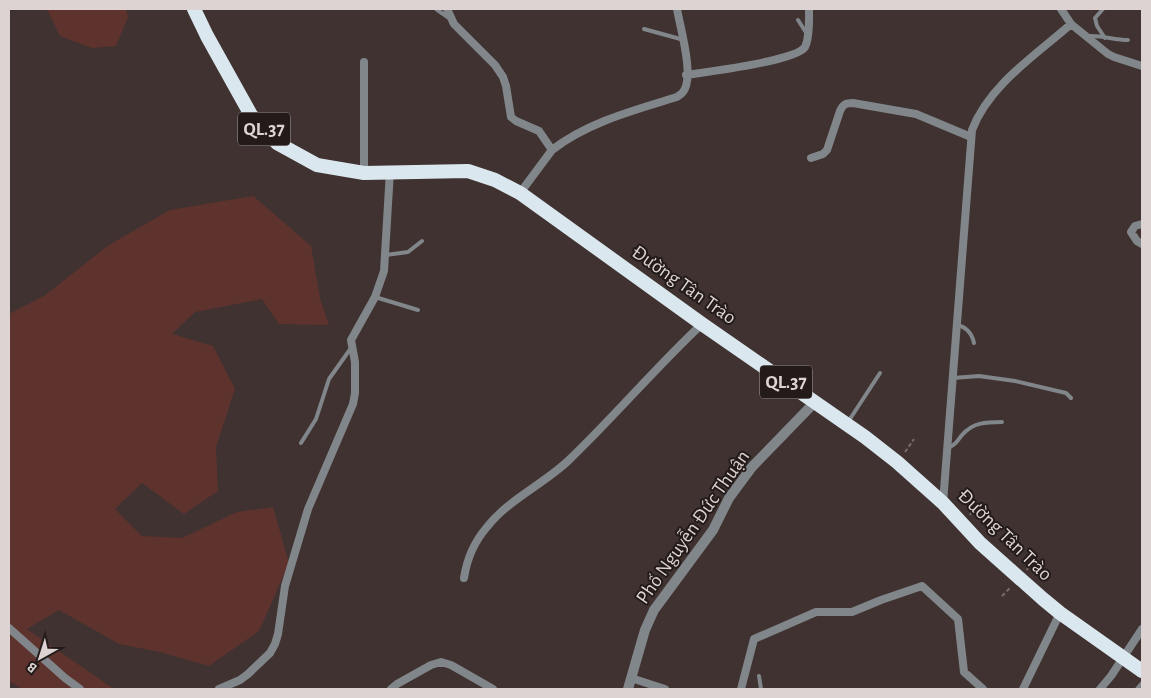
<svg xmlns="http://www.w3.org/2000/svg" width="1151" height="698" font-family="'Alegreya Sans',sans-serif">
<rect width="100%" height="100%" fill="#3f3230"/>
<path fill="#5e332e" d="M47,9H126L128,17L116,46L92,48L60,36Z
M253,196L311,246L320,298L329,325L279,324L262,299L195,312L172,334L213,346L235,389L216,447L218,491L184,514L142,483L115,509L142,536L182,538L237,512L273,507L289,563L259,631L209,666L160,652L119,644L59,610L27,629L114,689H22L9,681V314L44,296L109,245L170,210Z"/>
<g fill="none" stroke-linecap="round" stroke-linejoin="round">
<path stroke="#796d6b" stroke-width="2" stroke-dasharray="4 2.5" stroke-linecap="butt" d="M905,452L914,439
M970,515L977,502
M1027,570L1030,562
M1002,596L1011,587"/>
<path stroke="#80868a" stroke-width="4" d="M436,9L449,18
M1103,9L1095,18L1097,26L1105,38
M798,20L807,34
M644,29L684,40
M1088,36C1102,35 1114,40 1128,40
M386,255L408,252L422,241
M375,297L418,310
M957,325C967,327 972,334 974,343
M953,378L979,376L1015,381L1066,393L1071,398
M848,422L880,373
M301,443L316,419L329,379L351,348
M948,448C956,445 957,441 962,435C973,422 987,422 1002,422
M759,676L761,689
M1137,689L1142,683"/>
<path stroke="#80868a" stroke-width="8" d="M447,9L454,24L495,65L503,77L506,86L511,117L516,121L539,131L552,150
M1061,9L1071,24L1108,54L1114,57L1142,66
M364,62V173
M686,75C706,72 796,61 805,47C810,37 809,20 809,9
M811,158L823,154L827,150L840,111C843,104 846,103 853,103L916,114L971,137
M520,193L552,150C588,122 635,110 677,97C679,95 682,94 683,92C695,77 680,27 677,9
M1142,224L1135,226L1131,232L1137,241L1142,244
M943,503L972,130C989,85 1036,55 1071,24
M464,578C467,558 474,542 487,527C509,499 544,484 569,460C615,416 656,367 702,324
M9,628L65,678L80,689
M631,678L665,689
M219,689L240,680L248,674L270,653L275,644L278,634L285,586L308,509L353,404L355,393V362L351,340L375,297L384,271L390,171
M391,689L397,684L431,665L441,662L451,665L493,689
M741,689L754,639L816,612H852L881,600L922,586L958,619L964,672L983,689
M1023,689L1060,613
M1100,689L1111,676L1142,629"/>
<path stroke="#80868a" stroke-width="10" d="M628,689L645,630L654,610L713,530L729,498L752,467L815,402"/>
<path stroke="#dbe7ee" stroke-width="14" d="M194,9L207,36L251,115L277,143L317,165L364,173L468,171L495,180L520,193L702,324L865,437L897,462L943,503L980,543L1043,599L1060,613L1142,671"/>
</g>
<g text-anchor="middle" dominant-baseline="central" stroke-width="4" stroke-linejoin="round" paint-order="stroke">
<g fill="#221b1a" stroke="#a49c9b" stroke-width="1">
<rect x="238" y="112.5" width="52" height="33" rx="4"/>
<rect x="760" y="365.5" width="52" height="33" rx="4"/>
</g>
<g font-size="19" font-weight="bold" fill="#dcd3d2">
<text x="264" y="129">QL.37</text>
<text x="786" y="382">QL.37</text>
</g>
<g font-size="20" fill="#dcd3d2" stroke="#221b1a">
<text transform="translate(684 285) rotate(35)">Đường Tân Trào</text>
<text transform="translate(693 527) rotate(-55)">Phố Nguyễn Đức Thuận</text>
<text transform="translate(1005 535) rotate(44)">Đường Tân Trào</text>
</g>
</g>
<rect width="1151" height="698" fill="none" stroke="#dcd3d2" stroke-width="20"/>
<g transform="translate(40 658) rotate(219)" stroke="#221b1a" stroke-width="4" paint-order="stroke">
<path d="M0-4L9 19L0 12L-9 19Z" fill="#dcd3d2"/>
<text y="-8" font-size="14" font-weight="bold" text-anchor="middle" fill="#dcd3d2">B</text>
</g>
</svg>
